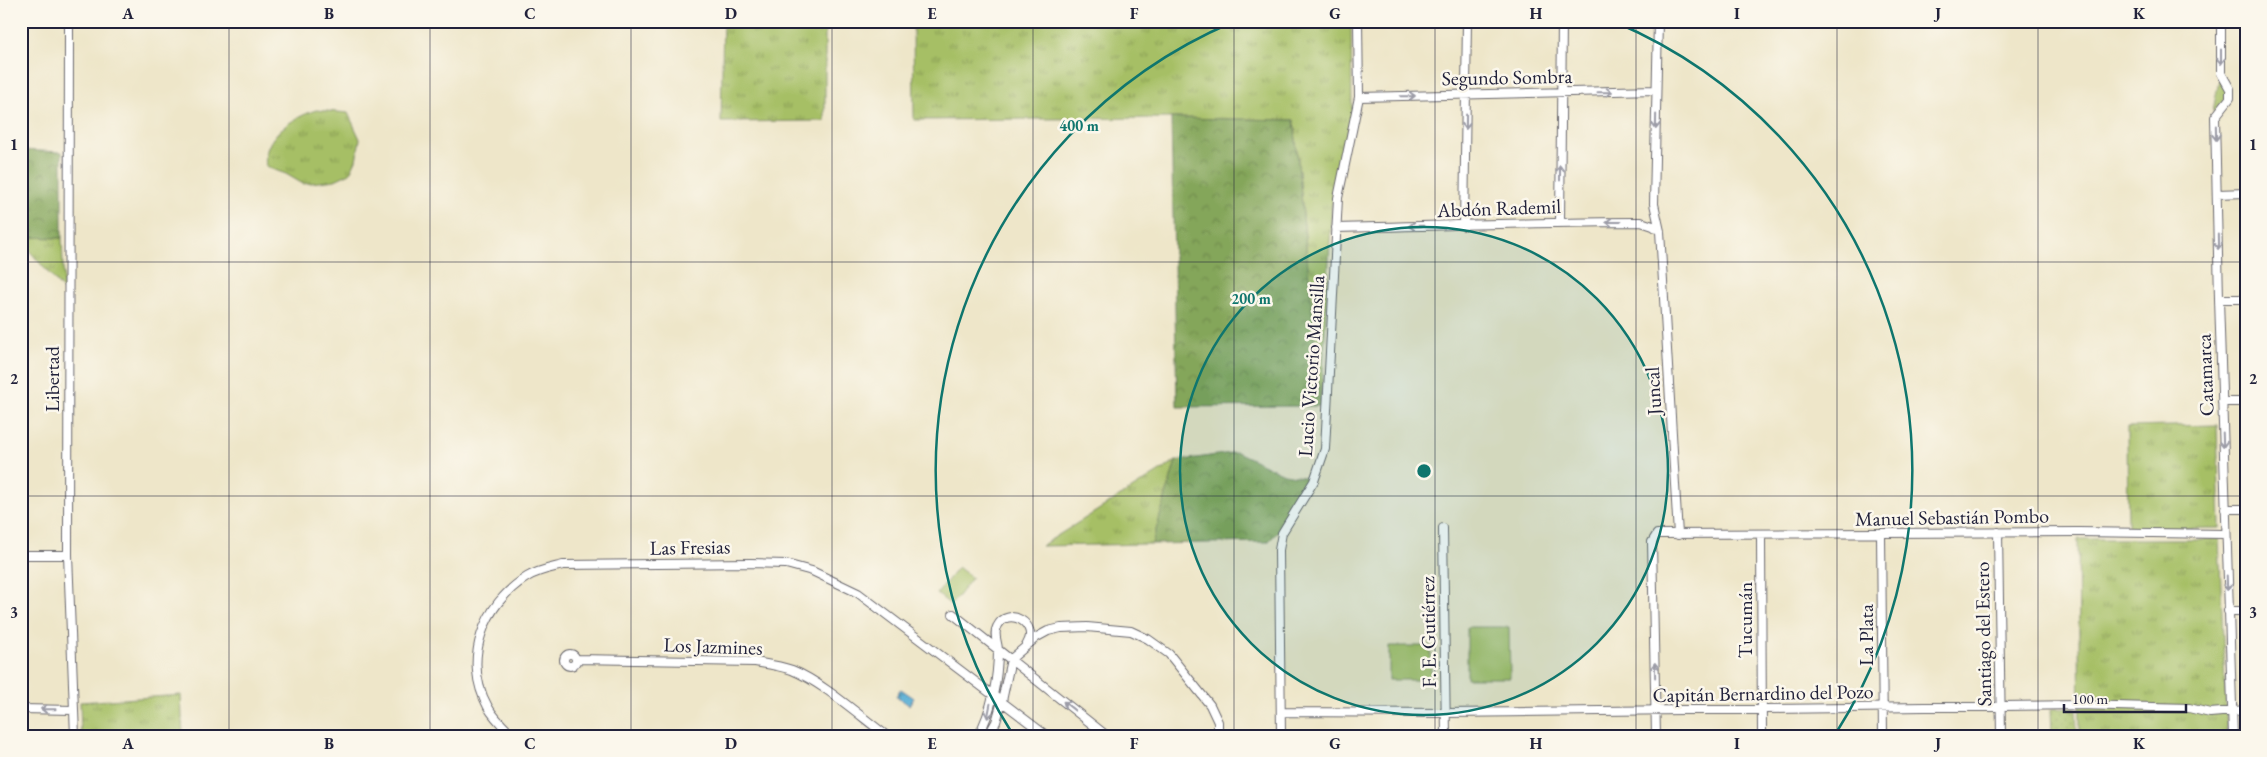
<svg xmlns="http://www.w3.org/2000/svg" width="2267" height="757" font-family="'EB Garamond',serif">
<defs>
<pattern id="grass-tufts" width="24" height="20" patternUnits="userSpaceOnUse" patternTransform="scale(1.25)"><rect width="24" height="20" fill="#a6bf65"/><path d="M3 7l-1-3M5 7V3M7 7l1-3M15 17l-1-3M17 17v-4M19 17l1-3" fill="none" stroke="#879b54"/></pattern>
<pattern id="forest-crowns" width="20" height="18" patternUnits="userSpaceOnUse" patternTransform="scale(1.25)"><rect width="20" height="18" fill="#84a65a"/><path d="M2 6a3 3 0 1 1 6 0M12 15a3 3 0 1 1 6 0" fill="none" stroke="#6c874c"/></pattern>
<pattern id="park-dots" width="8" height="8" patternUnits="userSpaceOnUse" patternTransform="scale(1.25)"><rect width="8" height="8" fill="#a6bf65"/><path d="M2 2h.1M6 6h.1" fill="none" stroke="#879b54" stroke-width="1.8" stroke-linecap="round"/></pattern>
<pattern id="water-waves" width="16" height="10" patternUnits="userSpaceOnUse" patternTransform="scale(1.25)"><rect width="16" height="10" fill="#58afd5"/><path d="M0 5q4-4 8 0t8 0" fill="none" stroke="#488eae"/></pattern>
</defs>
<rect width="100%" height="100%" fill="#fbf7ec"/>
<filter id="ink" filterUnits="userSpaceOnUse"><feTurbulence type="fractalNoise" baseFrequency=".02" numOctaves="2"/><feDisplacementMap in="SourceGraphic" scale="10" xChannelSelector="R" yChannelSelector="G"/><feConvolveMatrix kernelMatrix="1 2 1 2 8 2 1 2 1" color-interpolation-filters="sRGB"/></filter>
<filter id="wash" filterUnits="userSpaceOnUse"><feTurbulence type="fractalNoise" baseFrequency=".0096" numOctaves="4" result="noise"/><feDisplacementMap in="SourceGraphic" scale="20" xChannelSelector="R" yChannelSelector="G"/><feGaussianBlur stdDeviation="1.12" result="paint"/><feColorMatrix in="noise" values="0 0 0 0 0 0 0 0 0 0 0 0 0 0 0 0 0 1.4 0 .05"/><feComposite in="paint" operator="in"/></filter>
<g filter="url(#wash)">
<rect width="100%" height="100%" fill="#eee6c9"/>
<path fill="url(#grass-tufts)" stroke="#647050" d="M723,21H825V121L721,122Z
M913,21H1351L1352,113L1332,205L1321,406L1294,120L1171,118L914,120Z
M2219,79L2227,91L2226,97L2220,105L2213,111Z
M316,110L348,113L360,139L356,160L350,173L335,180L303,184L286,174L266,167C261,137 292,118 316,110Z
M21,237L62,238L64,291L21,241Z
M2217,425L2220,528L2128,529L2127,427Z
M1176,461L1152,544L1041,546Z
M2078,539H2219L2227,736H2080Z
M181,695L183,736H81L80,702Z"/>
<path fill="url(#forest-crowns)" stroke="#53644a" d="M1171,118L1294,120L1321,406L1177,407Z
M21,150L62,152V238L21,237Z
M1237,452L1284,474L1309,478L1282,528L1268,542L1152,544L1176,461Z"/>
<path fill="url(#park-dots)" stroke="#647050" d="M2076,708L2077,736H2052L2051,709Z"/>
<path fill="#a6bf65" stroke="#647050" d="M958,567L972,578L951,605L937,594Z
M1467,627H1509L1510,678H1467Z
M1389,646H1431V680H1389Z"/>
<path fill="url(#water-waves)" stroke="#3d6888" d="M901,689L914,698L909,705L896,696Z"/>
</g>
<g filter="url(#ink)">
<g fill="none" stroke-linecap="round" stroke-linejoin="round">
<g stroke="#69676d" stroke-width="10">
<path id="minor" d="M69,21L68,555L75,736
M1658,21L1654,204L1660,231L1678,535
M2221,21V73L2230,89V98L2215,117L2219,299L2233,736
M1359,97L1656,90
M2217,194L2246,193
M1560,222L1562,21
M1464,226L1467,21
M1336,228C1438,226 1539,222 1641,222L1653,226L1660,231
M2219,299H2246
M2222,402H2246
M2225,509H2246
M1443,528L1446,736
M1998,532L2001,736
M1881,534L1883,736
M1761,535L1762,736
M21,555H68
M2228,611H2246
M953,614L1107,736
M564 660a6 6 0 1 1 12 0a6 6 0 1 1-12 0Z
M576,659L755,662C767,664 781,666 792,670C822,682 860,716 887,736
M21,709L74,710
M1281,712L1446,713L2079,705L2189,708L2210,713L2246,710
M513,736C504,727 494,718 488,707C462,660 483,604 527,577C538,570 551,568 563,565L751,563L786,564L812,571L858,593L1047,736
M978,736C992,711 998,678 998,650C998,642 993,635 997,627C1007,605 1040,624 1027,644
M988,736L996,722L1002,701L1011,659L1037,637L1048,631L1061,628L1087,627L1131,631L1148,639L1169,654L1210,705L1218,722V736
M1281,736L1279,550L1282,533L1314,481L1325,449L1338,198L1359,97L1358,21
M1656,736L1652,542L1657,534L2078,532L2226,534"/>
</g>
<use href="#minor" stroke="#fff" stroke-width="8"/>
</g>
<defs><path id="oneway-shaft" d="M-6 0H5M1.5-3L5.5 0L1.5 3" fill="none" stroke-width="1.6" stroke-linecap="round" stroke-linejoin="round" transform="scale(1.25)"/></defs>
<g stroke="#9c9ca7">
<use href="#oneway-shaft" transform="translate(2221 57) rotate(90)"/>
<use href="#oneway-shaft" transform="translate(1605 92) rotate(-1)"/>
<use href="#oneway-shaft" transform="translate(1408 96) rotate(-1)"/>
<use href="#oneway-shaft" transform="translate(1466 122) rotate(91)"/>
<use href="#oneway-shaft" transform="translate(1656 122) rotate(91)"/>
<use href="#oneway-shaft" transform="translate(2216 133) rotate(89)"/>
<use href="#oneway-shaft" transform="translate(1560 173) rotate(-90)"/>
<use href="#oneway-shaft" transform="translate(1613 222) rotate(-180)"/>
<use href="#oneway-shaft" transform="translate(1416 226) rotate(179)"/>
<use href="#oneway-shaft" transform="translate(2218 242) rotate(89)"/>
<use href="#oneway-shaft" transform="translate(2223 440) rotate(88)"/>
<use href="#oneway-shaft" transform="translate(2227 583) rotate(88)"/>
<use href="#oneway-shaft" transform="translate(1655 670) rotate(-91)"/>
<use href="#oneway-shaft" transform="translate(1069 706) rotate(-142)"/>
<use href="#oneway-shaft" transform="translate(48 709) rotate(-179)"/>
<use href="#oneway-shaft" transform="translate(989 711) rotate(101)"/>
</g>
</g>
<path fill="none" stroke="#22223b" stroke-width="1" stroke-opacity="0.55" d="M229,21V736M430,21V736M631,21V736M832,21V736M1033,21V736M1234,21V736M1435,21V736M1636,21V736M1837,21V736M2038,21V736M21,262H2246M21,496H2246"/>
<circle cx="1424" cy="471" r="244" fill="#0f766e" fill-opacity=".12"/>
<g fill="none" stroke="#0f766e" stroke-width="2.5">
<circle cx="1424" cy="471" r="244"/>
<path d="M1012 733A488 488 0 0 1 1233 22M1615 22A488 488 0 0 1 1836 733"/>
</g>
<g text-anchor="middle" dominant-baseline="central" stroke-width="5" stroke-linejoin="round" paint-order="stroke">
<g font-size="20" fill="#22223b" stroke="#fbf7ec">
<text transform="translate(1507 77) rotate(-1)">Segundo Sombra</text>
<text transform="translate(1499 208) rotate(-2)">Abdón Rademil</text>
<text transform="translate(1311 366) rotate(-86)">Lucio Victorio Mansilla</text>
<text transform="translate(2205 375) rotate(-92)">Catamarca</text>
<text transform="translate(52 379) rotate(-90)">Libertad</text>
<text transform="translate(1653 391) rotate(-93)">Juncal</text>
<text transform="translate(1952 517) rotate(-1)">Manuel Sebastián Pombo</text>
<text transform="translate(690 547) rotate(-1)">Las Fresias</text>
<text transform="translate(1745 620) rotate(-90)">Tucumán</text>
<text transform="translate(1428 632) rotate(-91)">F. E. Gutiérrez</text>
<text transform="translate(1983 634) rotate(-91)">Santiago del Estero</text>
<text transform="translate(1866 635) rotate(-90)">La Plata</text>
<text transform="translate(713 646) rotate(2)">Los Jazmines</text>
<text transform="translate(1763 693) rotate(-1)">Capitán Bernardino del Pozo</text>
</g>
</g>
<circle cx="1424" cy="471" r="8" fill="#0f766e" stroke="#fbf7ec" stroke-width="2.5"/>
<g font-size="15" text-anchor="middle" font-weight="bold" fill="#0f766e" stroke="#fbf7ec" stroke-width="5" stroke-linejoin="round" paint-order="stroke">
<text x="1079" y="131">400 m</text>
<text x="1251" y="304">200 m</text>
</g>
<rect width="2267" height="757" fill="none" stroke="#fbf7ec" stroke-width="55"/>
<path d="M2064 704v8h122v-8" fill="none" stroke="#22223b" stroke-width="2.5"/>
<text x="2072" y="704" font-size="15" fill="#22223b" stroke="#fbf7ec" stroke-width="4" paint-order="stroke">100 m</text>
<rect x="28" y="28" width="2212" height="702" fill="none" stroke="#22223b" stroke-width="2"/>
<g font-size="16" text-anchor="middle" font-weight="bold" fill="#22223b">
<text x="128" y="19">A</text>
<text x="329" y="19">B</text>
<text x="530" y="19">C</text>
<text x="731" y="19">D</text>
<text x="932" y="19">E</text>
<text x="1134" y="19">F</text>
<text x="1335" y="19">G</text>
<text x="1536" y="19">H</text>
<text x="1737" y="19">I</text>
<text x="1938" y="19">J</text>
<text x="2139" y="19">K</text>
<text x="14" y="150">1</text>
<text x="2253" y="150">1</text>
<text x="14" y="384">2</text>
<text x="2253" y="384">2</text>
<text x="14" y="618">3</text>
<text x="2253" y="618">3</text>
<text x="128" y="749">A</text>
<text x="329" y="749">B</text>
<text x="530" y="749">C</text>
<text x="731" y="749">D</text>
<text x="932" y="749">E</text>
<text x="1134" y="749">F</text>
<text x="1335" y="749">G</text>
<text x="1536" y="749">H</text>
<text x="1737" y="749">I</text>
<text x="1938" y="749">J</text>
<text x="2139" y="749">K</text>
</g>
</svg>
